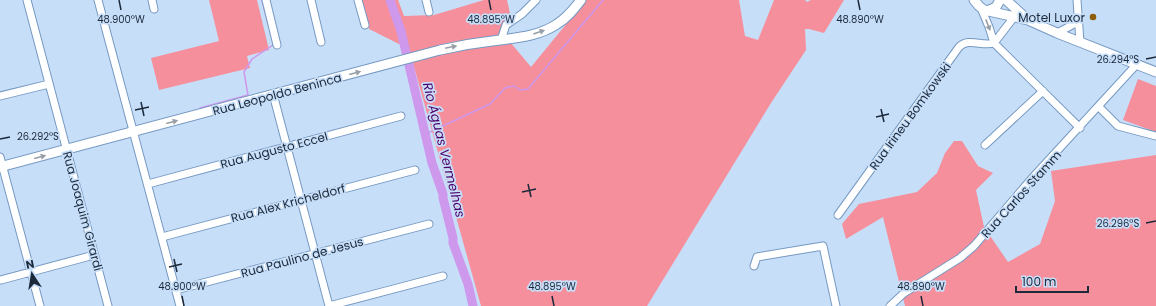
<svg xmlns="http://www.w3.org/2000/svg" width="1156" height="306" font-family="Poppins,sans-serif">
<rect width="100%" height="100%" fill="#c7def9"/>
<path fill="#f68f9c" d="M209,0H257L269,50L247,56L250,68L159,90L151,58L219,41Z
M361,0H398L404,16L434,15L484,0H507L511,18L500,30L531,67L586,0H739L745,36L758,40L774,0H805L807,2L811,0H844L824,33L809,29H805L806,50L771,103L647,306H481L409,49L369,29Z
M1138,79L1156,86V132L1123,120Z
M954,141H962L978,166L993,173L976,190L984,227L1008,262L1040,244L1055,201L1051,171L1156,155V306H905L883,217L846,239L842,224L859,204L917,192L937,173L945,153Z"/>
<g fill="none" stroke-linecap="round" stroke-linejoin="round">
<path stroke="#ce98ec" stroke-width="1.5" d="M262,0L268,24
M200,108L248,95L244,72L252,59L273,45
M426,136L430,132L490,104L505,88L514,86L520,90L528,89L603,0"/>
<path stroke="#ce98ec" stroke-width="9" d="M390,0L401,31L432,163L443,194V198L453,238V243L468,284L473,306"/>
<g stroke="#7599c2" stroke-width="9">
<path id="minor" d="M27,0L108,306
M98,0L180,306
M152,0L154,9
M266,0L277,45
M311,0L321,42
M358,0L365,25
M426,0L429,12
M1077,0L1080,42
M981,8L989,27L994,43L1080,128
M1057,33L1078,22
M501,40L506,25L522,14L536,0
M273,94L329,306L443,276
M0,96L49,84
M1099,107L1118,126L1156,136
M985,145L1043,91
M0,157L40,306
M148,184L401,116
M838,215L959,47C969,37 982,47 994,43L1014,17
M162,237L415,170
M754,266L757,257L823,246L836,306
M1,280L94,255
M176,290L429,224
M890,306L904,293L960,258L974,246L1034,176L1137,64"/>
</g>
<g stroke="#7599c2" stroke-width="11">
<path id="major" d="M974,0L979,6L984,10L1028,20L1057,33L1156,72
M1006,0L1027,19
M987,11L996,7L1000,0
M0,167L440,50C457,46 474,43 492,41C514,38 538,37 557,24C567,18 574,9 581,0"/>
</g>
<use href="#minor" stroke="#fff" stroke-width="7"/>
<use href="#major" stroke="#fff" stroke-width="9"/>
</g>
<defs><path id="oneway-solid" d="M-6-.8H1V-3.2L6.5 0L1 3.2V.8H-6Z"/></defs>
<g fill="#989fa6">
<use href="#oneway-solid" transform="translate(988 25) rotate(69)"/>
<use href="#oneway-solid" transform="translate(539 32) rotate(-19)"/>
<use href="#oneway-solid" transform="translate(451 47) rotate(-12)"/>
<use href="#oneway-solid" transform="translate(355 73) rotate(-15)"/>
<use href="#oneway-solid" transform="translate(172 122) rotate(-15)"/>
<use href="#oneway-solid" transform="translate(40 157) rotate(-15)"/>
</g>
<path fill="none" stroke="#1b293a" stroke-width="1.5" d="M119,0L121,10M489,0L491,10M858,0L860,10M1146,59L1156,57M141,102L144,116M881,109L884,122M135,110L149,107M876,117L889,114M0,139L10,137M528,184L531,197M522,192L536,189M1146,223L1156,221M174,259L177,272M169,267L182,264M182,296L184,306M552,296L554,306M921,296L923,306"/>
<circle fill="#8f5e0b" stroke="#c7def9" stroke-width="1.5" cx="1093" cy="17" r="4"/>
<g text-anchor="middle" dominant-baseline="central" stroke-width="3.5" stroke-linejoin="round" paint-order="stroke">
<g font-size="12" fill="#1b293a" stroke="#c7def9" text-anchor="end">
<text x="1085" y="17">Motel Luxor</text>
</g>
<g font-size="12" fill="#1b293a" stroke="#c7def9">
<text transform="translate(277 94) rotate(-15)">Rua Leopoldo Beninca</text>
<text transform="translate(910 116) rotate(-54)">Rua Irineu Bomkowski</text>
<text transform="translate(274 150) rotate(-15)">Rua Augusto Eccel</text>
<text transform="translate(1021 194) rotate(-48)">Rua Carlos Stamm</text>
<text transform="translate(288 203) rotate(-15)">Rua Alex Kricheldorf</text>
<text transform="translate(83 211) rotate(75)">Rua Joaquim Girardi</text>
<text transform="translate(302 257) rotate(-15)">Rua Paulino de Jesus</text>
</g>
<g font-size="13" font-style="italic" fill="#4d006a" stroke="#c7def9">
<text transform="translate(444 150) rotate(76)">Rio Águas Vermelhas</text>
</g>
</g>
<g font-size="10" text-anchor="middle" fill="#1b293a" stroke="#c7def9" stroke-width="3.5" stroke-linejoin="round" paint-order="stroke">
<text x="121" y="23">48.900°W</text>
<text x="491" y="23">48.895°W</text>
<text x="860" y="23">48.890°W</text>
<text x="1118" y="63">26.294°S</text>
<text x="38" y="140">26.292°S</text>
<text x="1118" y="227">26.296°S</text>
<text x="182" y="290">48.900°W</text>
<text x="552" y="290">48.895°W</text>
<text x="921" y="290">48.890°W</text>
</g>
<g transform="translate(32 274) rotate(348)" stroke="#c7def9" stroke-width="3" paint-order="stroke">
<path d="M0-3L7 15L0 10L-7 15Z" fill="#1b293a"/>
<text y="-6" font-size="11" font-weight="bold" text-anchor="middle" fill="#1b293a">N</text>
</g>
<path d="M1016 286v6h72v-6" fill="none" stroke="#1b293a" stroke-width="2"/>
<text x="1022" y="286" font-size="12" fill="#1b293a" stroke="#c7def9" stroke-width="3" paint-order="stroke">100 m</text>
</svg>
